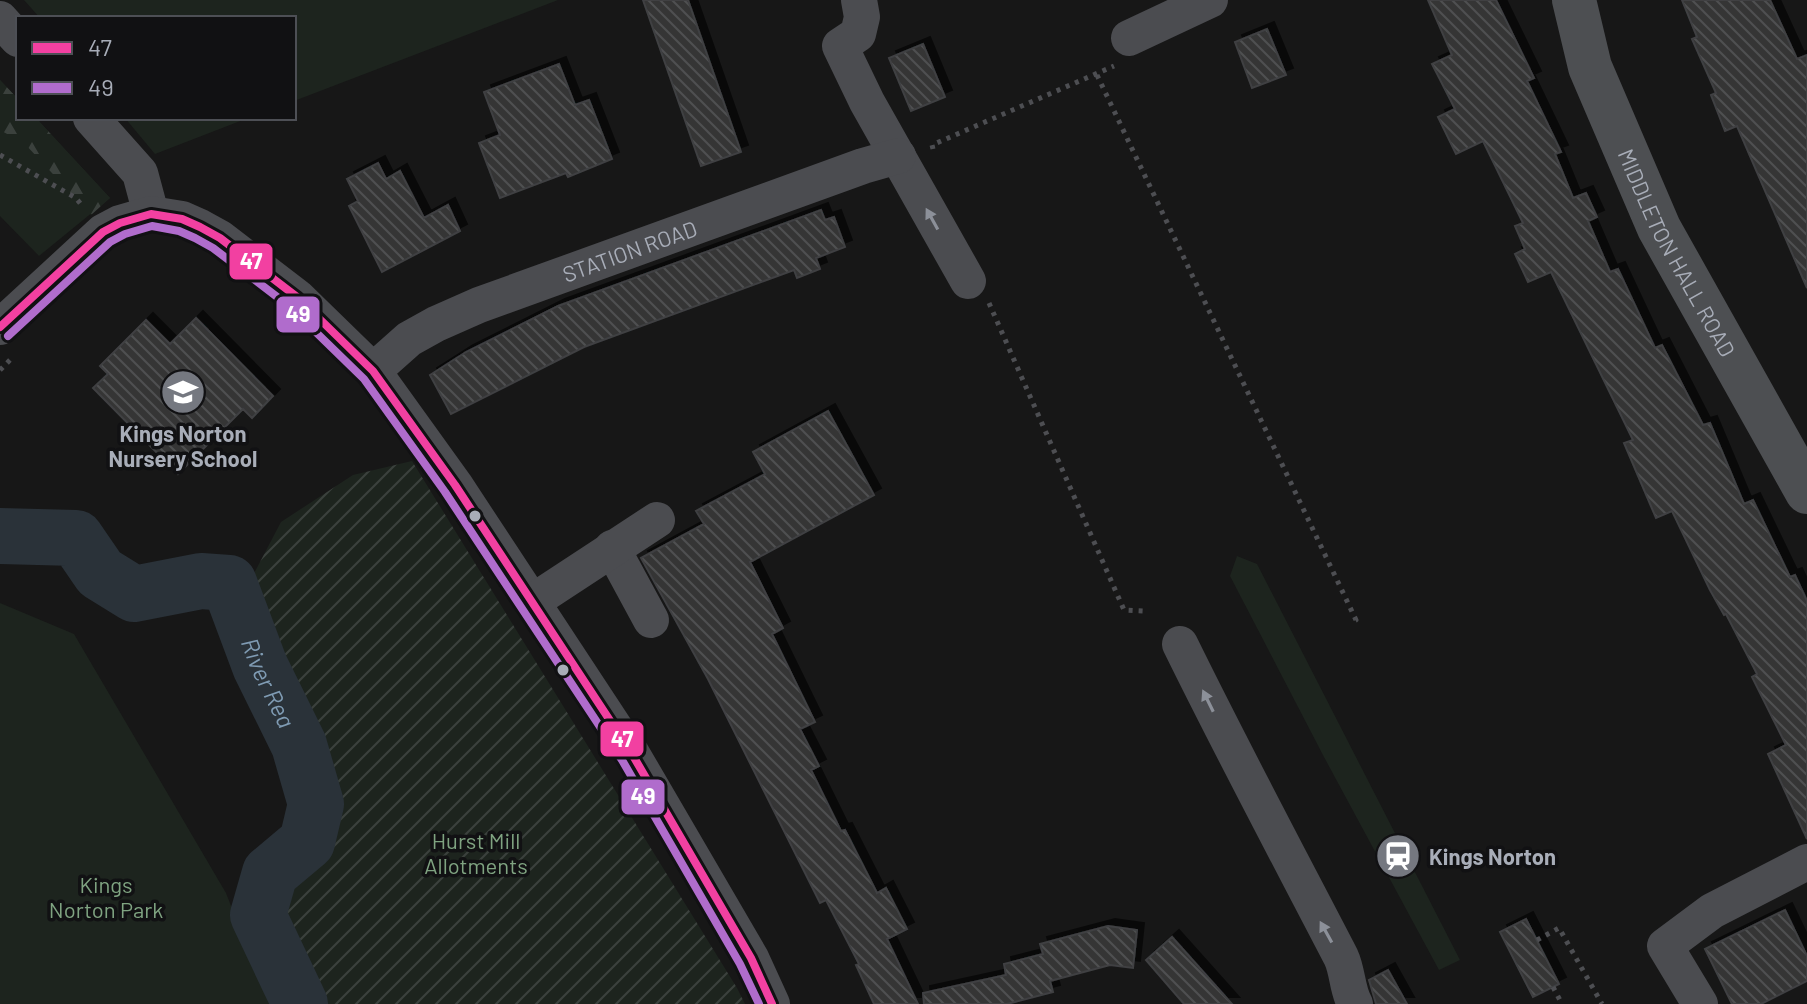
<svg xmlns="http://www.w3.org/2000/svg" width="1807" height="1004" font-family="Barlow,sans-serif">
<defs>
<pattern id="forest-firs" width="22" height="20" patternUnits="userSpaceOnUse" patternTransform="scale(2)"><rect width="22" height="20" fill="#1d241e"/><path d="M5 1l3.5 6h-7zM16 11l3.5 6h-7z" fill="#3b413d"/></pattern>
<pattern id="garden-furrows" width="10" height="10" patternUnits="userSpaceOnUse" patternTransform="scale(2)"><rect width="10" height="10" fill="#1d241e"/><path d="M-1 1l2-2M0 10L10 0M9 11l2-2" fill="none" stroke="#3b413d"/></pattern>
<pattern id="building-back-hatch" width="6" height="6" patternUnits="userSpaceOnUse" patternTransform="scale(2)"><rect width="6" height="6" fill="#353536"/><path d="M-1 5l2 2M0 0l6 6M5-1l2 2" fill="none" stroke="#4f5051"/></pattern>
<filter id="shadow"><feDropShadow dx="7" dy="-7" stdDeviation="0" flood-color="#0009"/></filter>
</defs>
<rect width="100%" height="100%" fill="#171717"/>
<path fill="#1d241e" d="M24,0H558L294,101V18H40Z
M0,80L18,99V118H36L110,198L39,256L0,216Z
M125,118H248L155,154Z
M1237,556L1257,564L1460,960L1439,970L1324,757L1230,576Z
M0,603L74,634L226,893L269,1004H0Z"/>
<path fill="url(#forest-firs)" d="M0,80L18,99V118H36L110,198L91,215L25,144L0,130Z"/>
<path fill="url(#garden-furrows)" d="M412,461L737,988L745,1004H316L287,934L278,906L289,885L317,851L324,833L328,811L322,775L309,739L271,658L248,626L247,587L281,522L353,475Z"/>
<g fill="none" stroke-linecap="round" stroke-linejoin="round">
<path stroke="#2a3239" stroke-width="56" id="s1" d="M0,536L76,538L100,573L134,594L201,581L229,583L260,666L299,745L316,804L307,842L270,873L258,915L300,1004"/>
</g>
<path fill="url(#building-back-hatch)" stroke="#3f4043" stroke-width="2" filter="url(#shadow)" d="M643,0H688L741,152L701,166Z
M1428,0H1496L1534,78L1527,81L1561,152L1555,154L1573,198L1586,193L1597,217L1588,221L1610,272L1618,269L1655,348L1662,345L1703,425L1710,423L1744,504L1753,500L1790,577L1795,575L1807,601V839L1768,754L1786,745L1752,677L1757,674L1726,614L1724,615L1710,590L1672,511L1656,518L1624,443L1633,440L1551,272L1528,282L1515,254L1525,249L1515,226L1523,223L1483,141L1456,154L1438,117L1455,109L1432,64L1452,55Z
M1682,0H1770L1797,59L1807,55V288L1737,126L1725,131L1711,95L1716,93L1692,39L1697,37Z
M1267,29L1286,75L1252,88L1235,42Z
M923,44L945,97L911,111L889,58Z
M559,64L575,105L589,100L612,159L568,177L566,173L500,198L479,143L500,135L484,92Z
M378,163L386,179L400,171L424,218L448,205L460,231L382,272L349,206L358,201L347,179Z
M821,210L825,220L834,217L845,247L816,258L820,269L797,278L794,270L584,347L451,414L430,375L466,352L558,306Z
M196,318L273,396L252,418L243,409L178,474L93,388L108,374L100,366L146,320L170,344Z
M828,411L874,495L750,562L783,628L772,634L815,722L800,729L819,766L811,770L841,831L845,830L877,893L886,888L907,929L887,939L918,1004H874L856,965L859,964L826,900L820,903L708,679L641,558L704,524L696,511L765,474L753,452Z
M1785,910L1807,956V981L1761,1004H1732L1705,949Z
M1526,919L1559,984L1533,997L1500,932Z
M1108,926L1137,930L1133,968L1110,965L1050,981L1053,992L1007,1004H924L923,993L1006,975L1004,964L1043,954L1040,944Z
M1172,937L1232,1004H1184L1146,960Z
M1388,970L1407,1004H1376L1369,980Z"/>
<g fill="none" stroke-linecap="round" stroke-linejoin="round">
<path stroke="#4d4e52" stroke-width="5" stroke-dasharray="4 6" stroke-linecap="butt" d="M1097,75L1356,620L1354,621
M933,149L932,145L1114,66
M0,155L76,198L83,207
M989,303L1124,610L1143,611
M0,370L10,360
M1537,940L1559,928L1602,1004
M1553,987L1562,1004"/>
<g stroke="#4b4c50" stroke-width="36">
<path d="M859,0L862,17L858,34L840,46L867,102L968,281"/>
<path d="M0,19L18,39"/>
<path d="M1129,38L1210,0"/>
<path d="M91,118L140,173L151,214"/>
<path d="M0,327L103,232L120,223L151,214L182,219L200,227L220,238L297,297L373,371L455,485L632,754L751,958L772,1004"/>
<path id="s2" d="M373,371L409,339L436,324L479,305L863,166L898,156"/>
<path d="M612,548L651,620"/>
<path d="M532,602L657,520"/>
<path d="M1180,644C1232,750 1287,853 1341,957C1348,972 1347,990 1355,1004"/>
<path d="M1700,1004L1665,946L1712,911L1807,862"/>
</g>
<path stroke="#4d4f52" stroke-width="44" id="s3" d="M1574,0L1590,67L1659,228L1807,492"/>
<g stroke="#111113" stroke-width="14">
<path id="bus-1" d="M0,327L103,232L120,223L151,214L182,219L200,227L220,238L297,297L373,371L455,485L632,754L751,958L772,1004"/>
</g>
<g stroke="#111113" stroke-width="14">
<path id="bus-2" d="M8,336L110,242L125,234L152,226L179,231L195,238L213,248L289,306L364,379L445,492L622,760L740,964L759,1004"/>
</g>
<use href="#bus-1" stroke="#f240a1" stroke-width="8"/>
<use href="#bus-2" stroke="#b06ccc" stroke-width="8"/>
</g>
<defs><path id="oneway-solid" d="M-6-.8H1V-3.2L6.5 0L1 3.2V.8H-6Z" transform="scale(2)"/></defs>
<g fill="#8c9099">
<use href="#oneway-solid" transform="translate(932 219) rotate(-119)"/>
<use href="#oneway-solid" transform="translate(1208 701) rotate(-116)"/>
<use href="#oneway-solid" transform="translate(1326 932) rotate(-119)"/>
</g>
<defs>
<g id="school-disc" transform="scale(2.3)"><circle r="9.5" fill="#757880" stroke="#111113"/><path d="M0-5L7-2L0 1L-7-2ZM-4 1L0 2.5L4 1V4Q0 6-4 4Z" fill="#fff"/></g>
<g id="station-disc" transform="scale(2.3)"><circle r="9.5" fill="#757880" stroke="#111113"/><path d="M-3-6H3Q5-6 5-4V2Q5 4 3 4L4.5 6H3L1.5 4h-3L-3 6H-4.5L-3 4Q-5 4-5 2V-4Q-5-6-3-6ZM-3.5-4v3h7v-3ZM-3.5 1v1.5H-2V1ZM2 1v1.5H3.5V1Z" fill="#fff"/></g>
</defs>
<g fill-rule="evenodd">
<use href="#school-disc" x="183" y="392"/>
<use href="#station-disc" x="1398" y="856"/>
</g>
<g fill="#a8adb8" stroke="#111113" stroke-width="3">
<circle cx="475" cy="516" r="7"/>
<circle cx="563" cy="670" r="7"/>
</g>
<g text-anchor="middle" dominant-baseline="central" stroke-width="7" stroke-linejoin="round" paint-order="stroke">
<g font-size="22" fill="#a8adb8" stroke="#111113">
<text stroke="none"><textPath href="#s2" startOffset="286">STATION ROAD</textPath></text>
<text stroke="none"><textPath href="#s3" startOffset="274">MIDDLETON HALL ROAD</textPath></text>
</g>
<g font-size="22" font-weight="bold" fill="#a8adb8" stroke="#111113">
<text x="183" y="433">Kings Norton<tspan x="183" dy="25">Nursery School</tspan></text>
<text x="1429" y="856" text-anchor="start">Kings Norton</text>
</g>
<g font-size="22" fill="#7fa381" stroke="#111113">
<text x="476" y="840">Hurst Mill<tspan x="476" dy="25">Allotments</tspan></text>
<text x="106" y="884">Kings<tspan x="106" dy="25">Norton Park</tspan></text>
</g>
<g font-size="24" font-style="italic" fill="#7f9bb3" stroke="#111113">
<text stroke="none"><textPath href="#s1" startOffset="362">River Rea</textPath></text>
</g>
</g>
<g stroke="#111113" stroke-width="3">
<rect x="228" y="242" width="46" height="39" rx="8" fill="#f240a1"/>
<rect x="275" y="295" width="46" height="39" rx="8" fill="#b06ccc"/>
<rect x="599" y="720" width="46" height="38" rx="8" fill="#f240a1"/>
<rect x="620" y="778" width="46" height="38" rx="8" fill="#b06ccc"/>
</g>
<g font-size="22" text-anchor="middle" font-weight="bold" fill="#fff">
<text x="251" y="269">47</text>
<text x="298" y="322">49</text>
<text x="622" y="747">47</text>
<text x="643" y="804">49</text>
</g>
<rect x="16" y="16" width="280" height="104" fill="#111113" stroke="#4d4f55" stroke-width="2"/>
<rect x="32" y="42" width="40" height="12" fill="#f240a1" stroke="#4d4f55" stroke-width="2"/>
<text x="88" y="56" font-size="24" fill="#a8adb8">47</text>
<rect x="32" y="82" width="40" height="12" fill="#b06ccc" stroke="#4d4f55" stroke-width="2"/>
<text x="88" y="96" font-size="24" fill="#a8adb8">49</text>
</svg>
